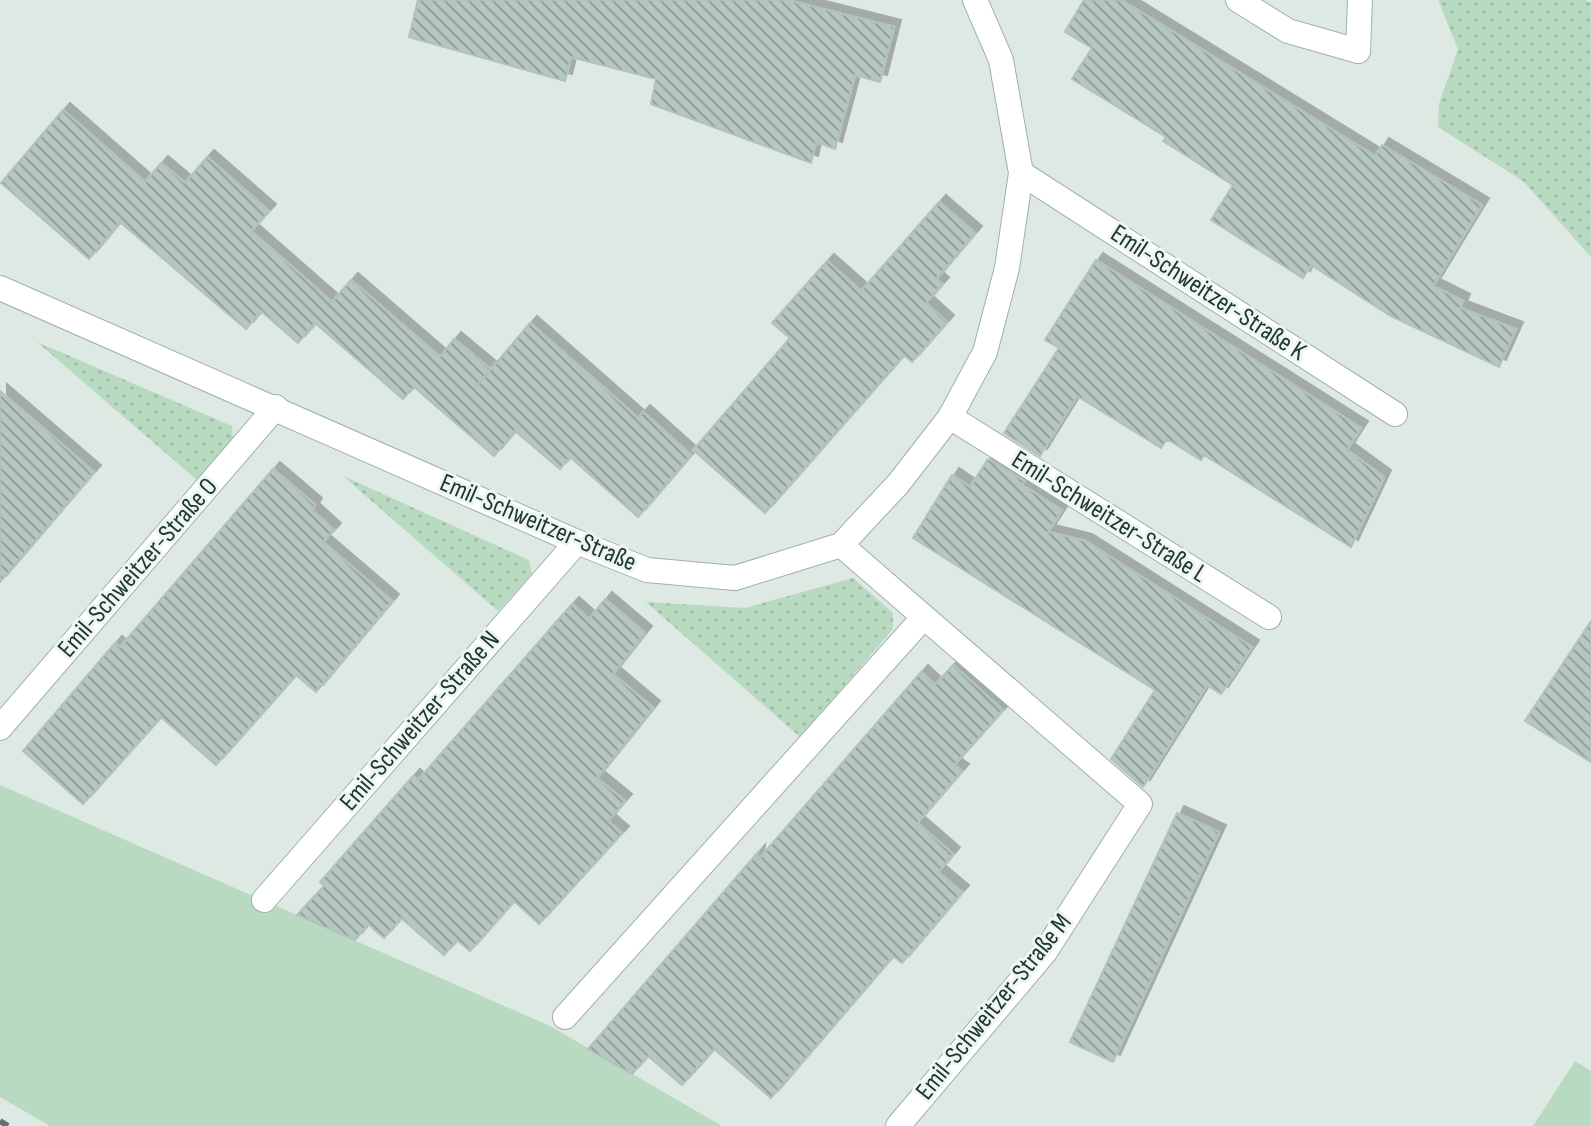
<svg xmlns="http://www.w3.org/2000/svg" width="1591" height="1126" font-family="'Sofia Sans Condensed',sans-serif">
<defs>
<pattern id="grass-dots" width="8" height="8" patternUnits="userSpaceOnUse" patternTransform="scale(2)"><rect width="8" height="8" fill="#b7dac1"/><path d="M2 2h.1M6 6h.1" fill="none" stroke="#9dbca6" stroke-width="1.8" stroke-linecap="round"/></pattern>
<pattern id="building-back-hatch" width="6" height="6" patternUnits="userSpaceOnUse" patternTransform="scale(2)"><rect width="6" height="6" fill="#b6c6c0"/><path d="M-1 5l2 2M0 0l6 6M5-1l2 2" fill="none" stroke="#94a29d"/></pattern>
<filter id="shadow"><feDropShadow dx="7" dy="-7" stdDeviation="0" flood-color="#0004"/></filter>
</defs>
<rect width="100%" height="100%" fill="#dee9e4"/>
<path fill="url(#grass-dots)" d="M1438,0H1585L1591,3V257L1523,181L1438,127L1439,104L1458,49Z
M37,342L232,426L233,441L198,481Z
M343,476L529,560L532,574L498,611Z
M853,578L893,613V629L800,737L646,602L745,608Z"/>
<path fill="#b7dac1" d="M0,785L550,1026L722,1126H50L0,1097Z
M1575,1061L1591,1071V1126H1533Z"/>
<path fill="url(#building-back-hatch)" stroke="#b0c2bb" stroke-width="2" filter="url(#shadow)" d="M418,0H787L894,27L880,82L855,75L835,149L816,142L811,163L651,104L656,79L571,57L565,81L409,37Z
M1084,0H1121L1375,156L1382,145L1482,205L1433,286L1463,301L1460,308L1516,329L1499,367L1391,316L1311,265L1303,278L1211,220L1233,185L1163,141L1166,137L1072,79L1092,48L1065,32Z
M63,110L145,182L161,163L185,183L207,157L269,211L251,231L332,302L351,280L440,357L454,339L490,369L475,388L530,323L638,418L643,412L691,455L638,517L570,457L560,469L515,431L494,456L414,387L403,399L315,323L298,343L261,311L246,329L120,222L89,259L1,183Z
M939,202L975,233L936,279L942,284L926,303L947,322L912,362L904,355L765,513L693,450L790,338L772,323L827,261L861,291Z
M1096,260L1361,428L1347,450L1384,477L1351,547L1204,455L1201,460L1167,439L1161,448L1077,396L1040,456L1004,433L1059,348L1045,340Z
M0,391L94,472L0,582Z
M988,459L1024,481L1022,485L1062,510L1048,532L1085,541L1252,647L1221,694L1207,685L1143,787L1111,759L1155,690L913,538L952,475L970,487Z
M273,469L315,505L312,510L334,530L323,542L392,601L316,692L296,675L216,765L161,717L83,804L23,751L115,643L120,647Z
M605,599L645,633L613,674L653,708L597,778L625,801L608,821L622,833L539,924L514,901L470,951L457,940L444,955L401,918L384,938L368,924L355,940L297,915L324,886L320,882L413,776L418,780L572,604L589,619Z
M1591,621V762L1525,721Z
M953,665L1003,710L954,765L962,771L917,823L953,854L938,872L962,892L902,963L893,956L771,1098L714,1049L682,1085L648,1056L632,1074L588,1049L758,852L757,861L921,672L935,685Z
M1177,813L1219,832L1113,1062L1070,1042Z"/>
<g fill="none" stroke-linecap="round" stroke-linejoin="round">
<g stroke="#a1b0ab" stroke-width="26">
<path id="lane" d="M1358,51L1360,0
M1021,173L1395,414
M950,417L1269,617"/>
</g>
<g stroke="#a1b0ab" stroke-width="26">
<path id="street" d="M1238,0L1288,31L1358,51
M0,288L577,542L647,570L735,578L841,545L898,484L950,417L985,352L1007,268L1021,173L1001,60L975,0
M841,545L1140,804L1045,952L898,1126
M0,728L276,407
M264,900L577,542
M565,1017L923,618"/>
</g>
<use href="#lane" stroke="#fff" stroke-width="24"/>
<use href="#street" stroke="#fff" stroke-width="24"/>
<path stroke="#5a746d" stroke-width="6" stroke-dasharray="16 8" stroke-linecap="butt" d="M0,1121L8,1126"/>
</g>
<g text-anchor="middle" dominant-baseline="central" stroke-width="6" stroke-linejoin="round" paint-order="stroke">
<g font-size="26" fill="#203832" stroke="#eef6f2">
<text transform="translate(1208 293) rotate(33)">Emil-Schweitzer-Straße K</text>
<text transform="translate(1109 517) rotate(32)">Emil-Schweitzer-Straße L</text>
<text transform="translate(538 523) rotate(23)">Emil-Schweitzer-Straße</text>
<text transform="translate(138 568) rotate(-49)">Emil-Schweitzer-Straße O</text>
<text transform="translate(420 721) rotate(-49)">Emil-Schweitzer-Straße N</text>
<text transform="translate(994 1007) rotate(-51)">Emil-Schweitzer-Straße M</text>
</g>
</g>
</svg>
